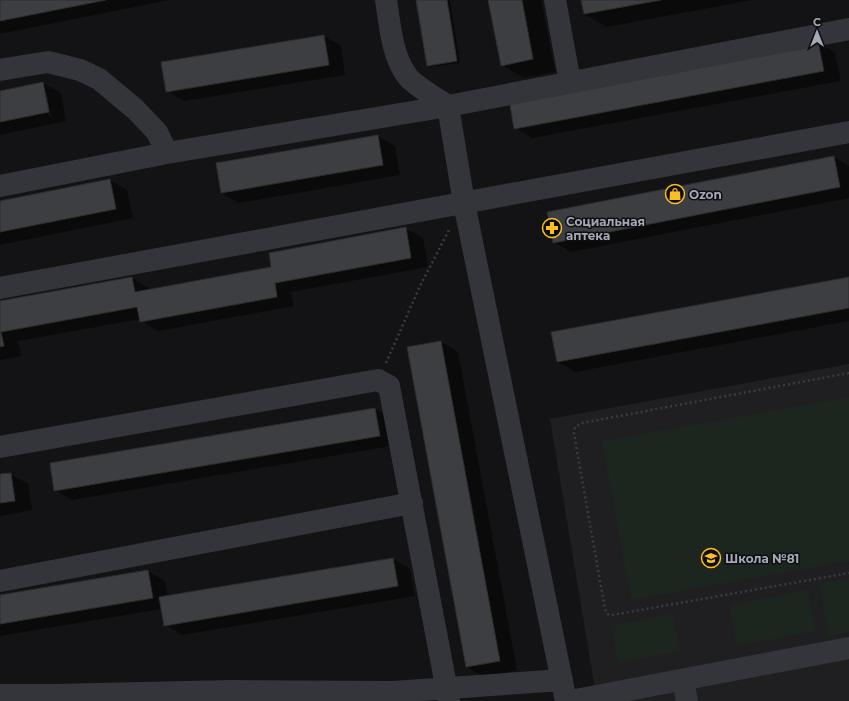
<svg xmlns="http://www.w3.org/2000/svg" width="849" height="701" font-family="Montserrat,sans-serif">
<rect width="100%" height="100%" fill="#131315"/>
<path fill="#1f1f22" d="M849,364V701H597L550,419Z"/>
<path fill="#1d251f" d="M849,397V561L631,600L602,441Z
M849,578V632L829,636L819,584Z
M808,590L816,631L737,646L729,605Z
M673,614L680,651L618,663L611,626Z"/>
<path fill="#0007" fill-rule="evenodd" d="M0,0H170L0,34Z
M422,0H450L460,63L430,67L428,65Z
M489,0H541L555,72L524,78L502,65Z
M582,0H752L607,27L584,14Z
M324,36L341,46L345,75L184,101L167,91Z
M818,43L835,53L841,81L532,138L515,128Z
M43,83L61,93L66,121L0,135V92ZM45,94H47L51,116L49,117Z
M378,136L395,146L400,175L239,203L222,193Z
M834,157L849,166V198L571,252L554,242L548,213Z
M110,180L127,190L133,218L0,245V202Z
M406,229L423,238L428,267L291,292L294,306L158,331L141,321V319L18,341L21,356L0,360V302L132,278L149,288L150,291L273,268Z
M849,278V321L575,372L558,362Z
M441,342L458,352L517,670L484,677L467,667Z
M375,409L392,419L397,445L72,500L55,490Z
M11,474L28,484L32,510L0,516V475Z
M393,559L410,569L415,596L182,635L165,625L162,609L0,636V596L148,571L165,581L168,597Z"/>
<path fill="#3d3e42" stroke="#2d2d31" d="M0,0H106L0,21Z
M416,0H447L457,61L427,66Z
M488,0H522L533,59L501,66Z
M581,0H661L584,14Z
M324,35L329,65L166,92L161,62Z
M818,42L824,71L514,129L509,99Z
M43,82L49,112L0,122V91Z
M378,135L383,165L221,193L216,163Z
M834,156L840,187L553,243L547,212Z
M110,179L116,209L0,232V201Z
M406,227L411,258L275,283L277,297L140,322L137,307L1,332L4,346L0,347V301L132,277L135,292L271,267L269,253Z
M849,277V308L557,362L551,332Z
M441,341L500,661L466,667L407,347Z
M375,408L380,436L54,491L50,463Z
M11,473L15,501L0,503V474Z
M393,558L398,586L164,626L159,597Z
M148,570L153,598L0,624V595Z"/>
<g fill="none" stroke-linecap="round" stroke-linejoin="round">
<path stroke="#3a3c41" stroke-width="2.5" stroke-dasharray="2 3" stroke-linecap="butt" d="M386,363L420,286L449,230
M849,373L582,423L575,427L574,434L605,609L607,614L612,615L849,573"/>
<path stroke="#34353a" stroke-width="22" d="M386,0C390,25 392,57 408,77C415,86 438,99 448,106L464,203L566,701
M555,0L570,82
M0,70L48,62L80,70L99,79L135,109L157,132L167,153
M0,186L167,153L448,106L849,29
M0,288L849,132
M0,447L378,380L389,386L449,701
M0,581L412,503
M683,680L687,701
M0,695H54L231,691L393,692L562,680
M570,701L849,648"/>
</g>
<defs>
<g id="shop-ring" transform="scale(1)"><circle r="9.5" fill="#0e0e10" stroke="#fbbe25" stroke-width="1.5"/><path d="M-5-2.5h2.3a2.7 3.5 0 0 1 5.4 0H5L5.5 6h-11ZM-1.5-2.5h3a1.5 2.3 0 0 0-3 0Z" fill="#fbbe25"/></g>
<g id="pharmacy-ring" transform="scale(1)"><circle r="9.5" fill="#0e0e10" stroke="#fbbe25" stroke-width="1.5"/><path d="M-2-6h4v4h4v4h-4v4h-4v-4h-4v-4h4Z" fill="#fbbe25"/></g>
<g id="school-ring" transform="scale(1)"><circle r="9.5" fill="#0e0e10" stroke="#fbbe25" stroke-width="1.5"/><path d="M0-5L7-2L0 1L-7-2ZM-4 1L0 2.5L4 1V4Q0 6-4 4Z" fill="#fbbe25"/></g>
</defs>
<g fill-rule="evenodd">
<use href="#shop-ring" x="675" y="194"/>
<use href="#pharmacy-ring" x="552" y="228"/>
<use href="#school-ring" x="711" y="558"/>
</g>
<g text-anchor="middle" dominant-baseline="central" stroke-width="3" stroke-linejoin="round" paint-order="stroke">
<g font-size="12" font-weight="bold" fill="#a4a9b6" stroke="#0e0e10" text-anchor="start">
<text x="689" y="194">Ozon</text>
<text x="566" y="221">Социальная<tspan x="566" dy="14">аптека</tspan></text>
<text x="725" y="558">Школа №81</text>
</g>
</g>
<g transform="translate(817 32)" stroke="#0e0e10" stroke-width="3" paint-order="stroke">
<path d="M0-3L7 15L0 10L-7 15Z" fill="#a4a9b6"/>
<text y="-6" font-size="11" font-weight="bold" text-anchor="middle" fill="#a4a9b6">С</text>
</g>
</svg>
